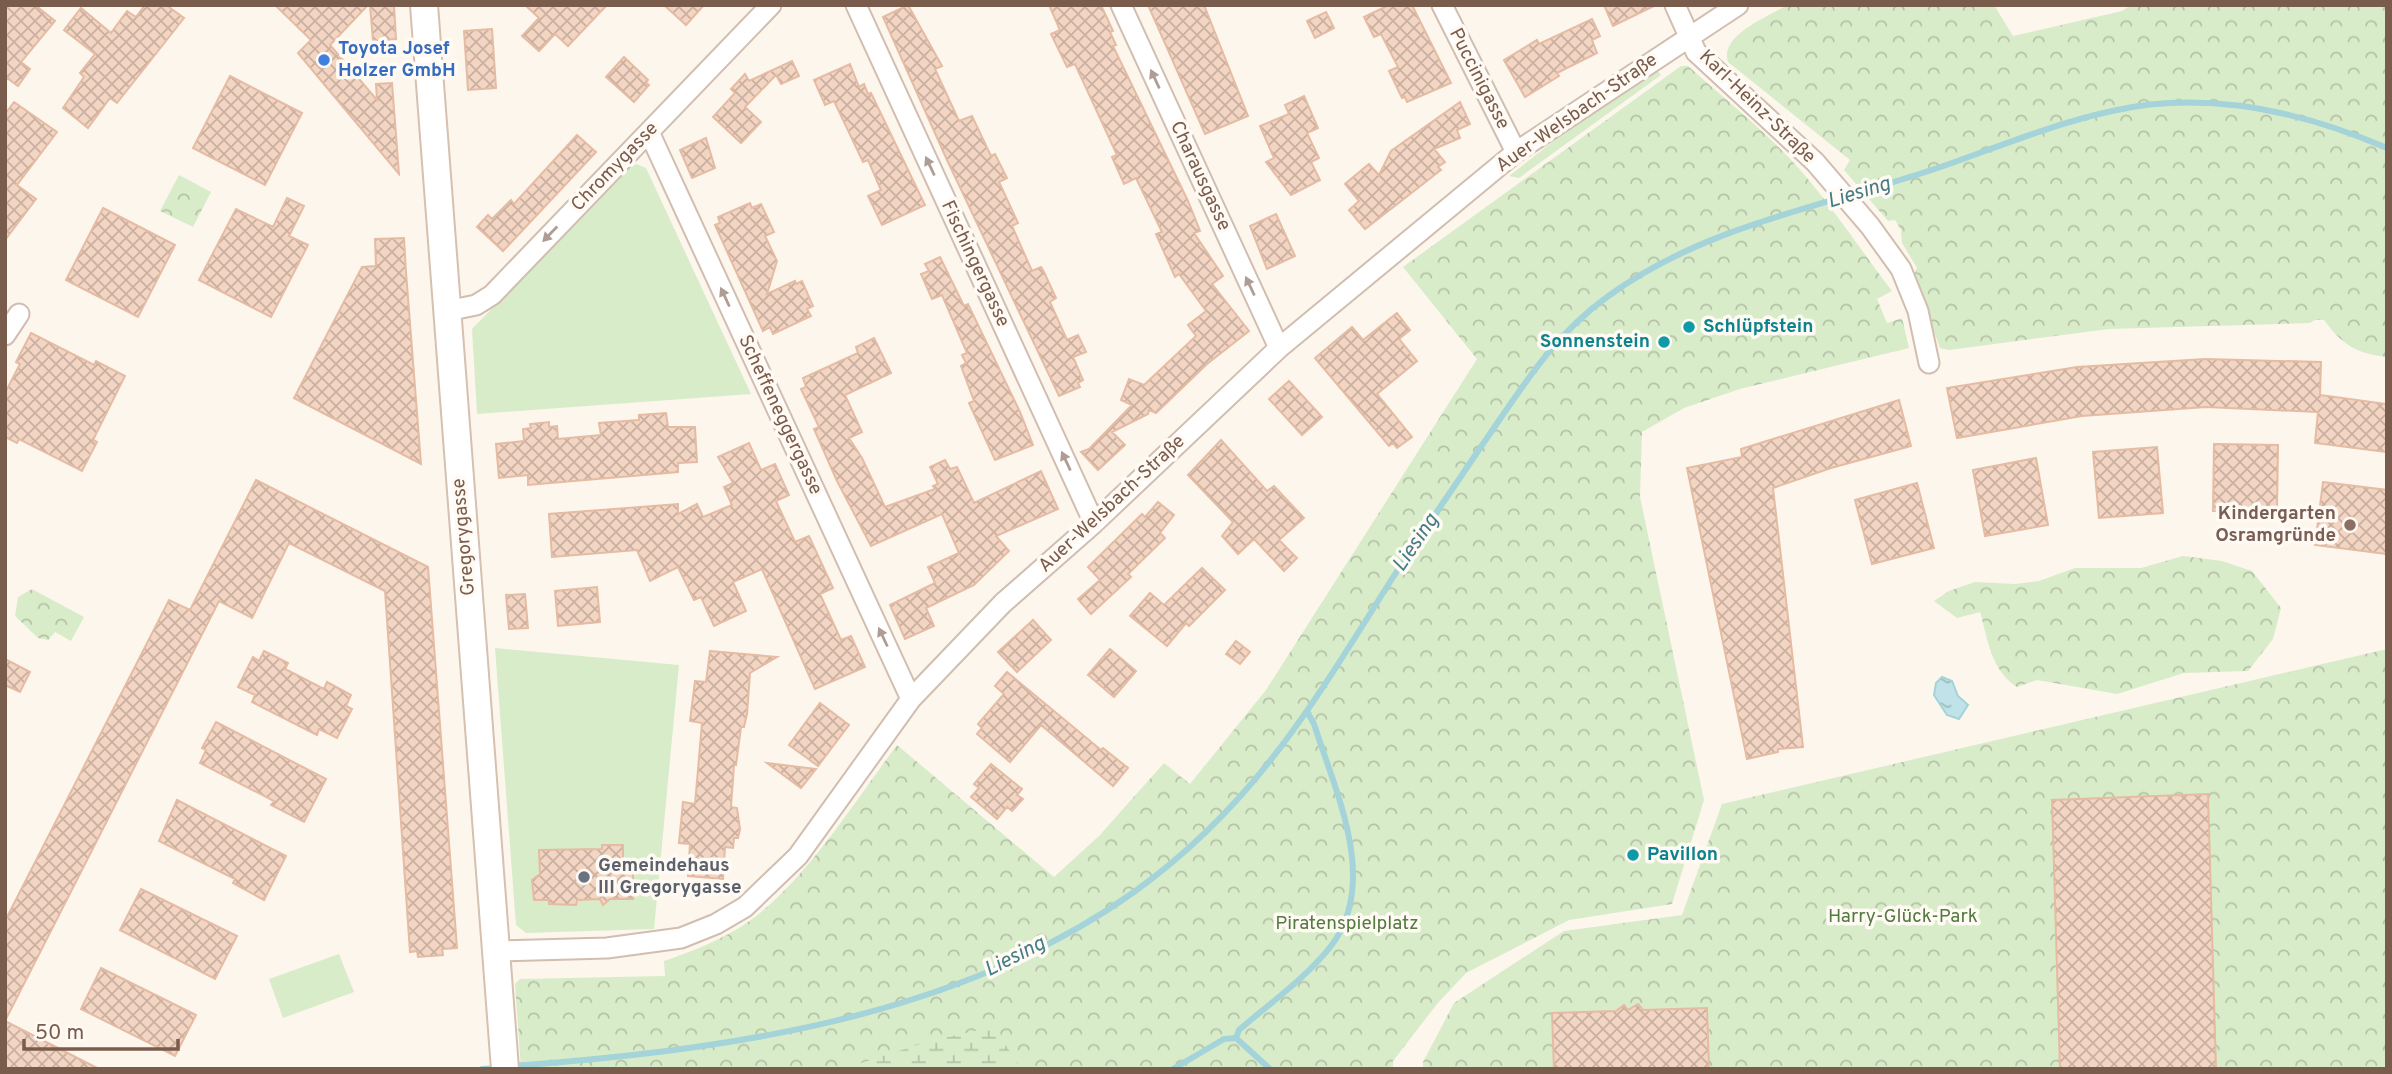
<svg xmlns="http://www.w3.org/2000/svg" width="2392" height="1074" font-family="Overpass,sans-serif">
<defs>
<pattern id="forest-crowns" width="20" height="18" patternUnits="userSpaceOnUse" patternTransform="scale(1.75)"><rect width="20" height="18" fill="#d8ecc9"/><path d="M2 6a3 3 0 1 1 6 0M12 15a3 3 0 1 1 6 0" fill="none" stroke="#b4c2a5"/></pattern>
<pattern id="wetland-marsh" width="20" height="14" patternUnits="userSpaceOnUse" patternTransform="scale(1.75)"><rect width="20" height="14" fill="#d8ecc9"/><path d="M1 5h8M5 5V1M11 12h8M15 12V8" fill="none" stroke="#b4c2a5"/></pattern>
<pattern id="water-ripples" width="26" height="14" patternUnits="userSpaceOnUse" patternTransform="scale(1.75)"><rect width="26" height="14" fill="#bfe3e8"/><path d="M2 4q2-2 4 0t4 0M15 11q2-2 4 0t4 0" fill="none" stroke="#a0bbbe"/></pattern>
<pattern id="building-cross-hatch" width="8" height="8" patternUnits="userSpaceOnUse" patternTransform="scale(1.75)"><rect width="8" height="8" fill="#f3d5c3"/><path d="M0 0l8 8M0 8l8-8" fill="none" stroke="#cab0a1"/></pattern>
</defs>
<rect width="100%" height="100%" fill="#fdf6ec"/>
<path fill="#d8ecc9" d="M1656,69L1661,75L1519,178L1509,176L1583,118Z
M636,164L646,168L751,394L477,414L472,329L629,168Z
M495,648L679,665L654,929L526,933L516,925Z
M339,954L354,992L283,1018L269,979Z"/>
<path fill="url(#forest-crowns)" d="M1787,5H1994L2013,36L2122,11L2131,5H2387V357C2357,354 2341,344 2324,320H2315L2310,323L2109,329L1949,350L1940,348L1913,275L1917,268L1902,243L1901,230L1895,220L1888,221L1844,170L1850,160L1728,62C1719,35 1768,17 1787,5Z
M1681,66H1688C1726,100 1768,133 1802,172C1835,210 1861,251 1892,291L1877,299L1887,323L1902,318L1909,348L1740,389L1684,408L1642,432L1640,497L1704,800L1672,904L1569,920L1466,973L1437,1004L1393,1061V1069H521L515,984L520,979L665,976L664,961C693,951 722,940 748,922C804,883 855,801 897,745L1054,877L1099,836L1164,763L1190,784L1266,690L1477,359L1403,267Z
M179,175L211,192L193,227L160,211Z
M2183,556L2222,561L2252,571L2281,608L2273,639L2248,671L2184,673L2117,694L2037,680L2017,687C1991,670 1988,640 1980,612L1957,618L1934,601L1949,591L1975,582L2015,584L2039,581L2075,568H2141Z
M32,589L84,617L71,641L55,632L48,640L38,638L15,616L18,597Z
M2387,649V1069H2216L2207,794L2052,800L2060,1069H1709L1707,1008L1643,1010L1638,1004L1628,1010L1623,1005L1616,1011L1552,1013L1554,1069H1423V1062L1454,1003L1564,931L1682,915L1722,804Z"/>
<path fill="url(#wetland-marsh)" d="M993,1027L1022,1069H843L926,1042Z"/>
<path fill="url(#water-ripples)" stroke="#a5d3da" stroke-width="2" d="M1942,677L1952,681L1958,696L1968,705L1959,719L1947,715L1934,695L1936,683Z"/>
<g fill="none" stroke-linecap="round" stroke-linejoin="round">
<path stroke="#a5d3da" stroke-width="6" d="M512,1066C725,1050 956,1019 1134,892C1254,806 1313,704 1390,582C1418,538 1449,495 1478,451C1518,394 1550,338 1607,297C1709,222 1835,205 1952,163C2005,144 2057,123 2112,111C2205,90 2301,111 2387,148
M482,1069L498,1068
M1173,1069L1224,1039L1236,1038
M1270,1069L1236,1038L1239,1030C1269,1004 1306,978 1331,946C1380,882 1335,791 1314,724L1308,713"/>
</g>
<path fill="url(#building-cross-hatch)" stroke="#e6bba3" stroke-width="2" d="M5,5H35L55,21L21,62L30,69L18,86L7,78L5,81Z
M145,5H166L184,18L117,103L110,98L88,128L63,108L84,77L80,73L95,54L64,30L81,8L111,33L127,11L136,17Z
M275,5H368L330,45L377,100L376,84L392,83L399,174L298,53L311,40Z
M370,5H394L396,39L373,41Z
M525,5H607L568,46L555,34L539,51L522,36L539,18Z
M664,5H704L686,25Z
M908,5L942,66L935,69L959,121L972,116L991,156L995,154L1007,178L999,182L1018,223L1012,226L1032,271L1041,267L1044,272L1056,298L1050,302L1067,340L1078,335L1086,352L1073,357L1083,380L1078,383L1080,387L1059,396L947,160L883,17Z
M1049,5H1101L1113,31L1110,32L1116,45L1113,46L1188,201L1200,231L1194,233L1223,276L1212,284L1249,331L1207,364L1156,413L1149,410L1148,414L1112,432L1125,445L1098,470L1081,452L1089,449L1132,405L1121,400L1129,379L1144,385L1196,336L1188,325L1206,311L1179,274L1175,277L1156,234L1162,232L1136,178L1124,184L1112,157L1117,155L1075,64L1067,67L1051,34L1060,30Z
M1148,5H1204L1248,116L1205,134Z
M1389,5H1412L1451,83L1407,102L1405,97L1402,98L1389,71L1398,67L1381,34L1374,37L1364,17Z
M1604,5H1656L1613,26Z
M1326,12L1334,28L1315,38L1307,21Z
M1592,19L1600,36L1592,40L1597,53L1557,73L1559,76L1525,97L1504,60L1537,40L1539,44Z
M492,29L496,88L468,90L464,31Z
M624,57L648,80L646,83L649,85L634,102L606,77Z
M792,61L799,76L781,84L776,75L745,107L761,122L741,143L713,117L735,93L731,89L745,74L749,81Z
M850,64L859,87L864,84L868,94L871,93L925,205L882,225L868,196L881,190L868,160L863,162L834,101L825,105L814,80Z
M230,76L302,113L265,185L193,148Z
M1304,96L1318,128L1307,133L1319,158L1311,162L1320,180L1291,195L1266,162L1274,158L1260,126L1289,114L1285,105Z
M14,102L57,132L17,185L36,199L5,240V114Z
M1460,102L1470,124L1457,130L1460,138L1434,149L1445,162L1438,167L1441,170L1365,229L1349,210L1359,201L1345,184L1369,164L1379,175L1391,151Z
M577,135L596,152L503,251L477,227L488,215L492,219L511,200L514,204Z
M706,138L715,168L692,178L680,150Z
M287,198L304,206L289,236L308,245L271,317L199,280L236,209L273,227Z
M750,203L752,208L761,204L774,232L765,236L777,261L767,294L795,281L796,284L802,281L813,306L807,309L811,316L773,334L770,327L763,331L715,225L720,223L718,217Z
M103,208L175,245L138,317L66,280Z
M1276,214L1295,256L1267,269L1250,226Z
M404,238L406,272L421,464L294,398L362,267L376,266L375,239Z
M940,257L964,306L968,304L1020,412L1033,445L995,460L969,403L974,401L961,366L966,363L962,355L967,353L942,295L932,299L921,274L929,271L925,264Z
M1397,313L1410,330L1399,339L1417,361L1377,394L1412,437L1397,448L1393,443L1389,446L1315,358L1352,327L1363,340Z
M31,333L94,365L96,361L125,376L93,440L97,442L82,471L19,439L17,443L5,437V393L20,364L16,362Z
M874,338L891,373L845,395L862,432L849,438L862,458L885,507L935,489L933,486L938,484L930,467L945,460L950,469L957,467L974,503L1041,471L1058,509L996,536L1009,551L974,585L926,608L934,626L905,639L890,605L935,583L928,567L959,553L942,514L871,546L837,481L814,429L819,427L801,389L806,387L803,378L858,353L856,347Z
M2205,359L2321,362L2320,395L2387,404V452L2315,443L2318,412L2206,407L2082,416L1957,438L1947,388L2077,367Z
M1289,381L1322,417L1302,435L1269,399Z
M1899,400L1911,446L1831,468L1773,488L1803,747L1778,749V752L1747,759L1687,468L1742,457L1741,449Z
M666,413L668,427H695L697,462L678,463V472L528,485V475L499,478L496,444L524,441L523,429L531,428L530,424L549,422V427L557,426L558,439L601,435L599,423L639,420V415Z
M1221,440L1267,491L1274,486L1304,518L1279,540L1297,558L1284,571L1254,539L1238,554L1222,536L1233,522L1188,475Z
M749,443L761,470L775,464L789,495L776,501L795,542L809,536L833,588L820,594L841,640L851,636L865,667L815,689L762,569L733,582L746,611L714,626L701,597L694,600L678,567L650,581L637,550L552,557L549,514L678,504V514L697,504L703,517L732,505L724,487L733,483L718,457Z
M2214,444L2278,445L2277,512L2213,511Z
M2157,447L2163,513L2099,518L2093,452Z
M2036,458L2048,525L1985,536L1973,470Z
M256,480L428,567L457,948L442,949L443,955L418,957L417,951L410,952L385,591L289,543L252,618L219,601L5,1021V921L169,600L190,610Z
M2323,482L2387,490V554L2315,545Z
M1917,483L1934,548L1872,564L1855,500Z
M1158,502L1174,515L1160,533L1165,538L1128,574L1131,577L1091,614L1078,599L1100,580L1088,567L1142,514L1145,517Z
M1202,568L1225,590L1189,626L1186,623L1167,646L1130,616L1150,593L1164,605Z
M597,587L600,622L558,626L555,591Z
M525,594L528,628L509,629L506,595Z
M1033,620L1051,640L1017,672L998,652Z
M1236,641L1250,652L1240,664L1226,654Z
M1110,649L1136,671L1114,697L1088,675Z
M264,651L288,663L285,669L324,689L327,682L351,695L346,706L352,709L337,738L319,729L317,735L252,702L255,695L238,687L253,657L259,661Z
M710,651L777,657L750,673L747,714L744,727H741L736,765H734L731,807L737,808L740,829L738,838H734L733,848L725,847L723,879L688,876L690,844L679,843L683,802L695,804L702,723L690,721L695,681L706,682Z
M5,659L30,672L20,692L5,685Z
M1007,672L1101,750L1103,748L1128,768L1113,786L1041,725L1010,762L977,734L982,728L978,724L1004,694L995,686Z
M820,703L849,725L818,766L789,745Z
M216,722L326,779L304,822L271,805L274,801L200,763L206,750L202,748Z
M767,763L816,769L801,788Z
M991,764L1022,789L1017,795L1023,799L1012,811L1007,807L997,819L971,797L979,788L974,784Z
M2208,794L2216,1069H2060L2052,800Z
M177,800L286,856L264,900L233,883L235,879L159,841Z
M602,845H623V870L633,869V899H610L603,905L600,899L577,900L576,905L549,904V900H534L532,880L540,874L539,850L602,849Z
M141,889L237,936L215,979L120,930Z
M101,968L196,1015L175,1056L81,1009Z
M1638,1004L1643,1010L1707,1008L1709,1069H1554L1552,1013L1616,1011L1624,1005L1628,1010Z
M5,1021L99,1069H5Z"/>
<g fill="none" stroke-linecap="round" stroke-linejoin="round">
<g stroke="#d1beb0" stroke-width="23">
<path id="street" d="M856,5L1094,523
M1121,5L1279,348
M1442,5L1516,152
M1675,5L1696,52L1815,162L1870,226L1901,269L1918,311L1929,363
M649,132L911,699
M447,311L476,305L492,295L771,5
M5,335L19,314
M497,951L607,948L681,938L716,924L745,907L798,856L911,699L1003,603L1094,523L1279,348L1516,152L1738,5"/>
</g>
<g stroke="#d6c0b0" stroke-width="30">
<path id="secondary" d="M424,5L505,1069"/>
</g>
<use href="#street" stroke="#fff" stroke-width="19"/>
<use href="#secondary" stroke="#fff" stroke-width="26"/>
</g>
<defs><path id="oneway-solid" d="M-6-.8H1V-3.2L6.5 0L1 3.2V.8H-6Z" transform="scale(1.75)"/></defs>
<g fill="#af9d94">
<use href="#oneway-solid" transform="translate(1155 79) rotate(-115)"/>
<use href="#oneway-solid" transform="translate(930 166) rotate(-115)"/>
<use href="#oneway-solid" transform="translate(550 234) rotate(134)"/>
<use href="#oneway-solid" transform="translate(1250 286) rotate(-115)"/>
<use href="#oneway-solid" transform="translate(725 297) rotate(-115)"/>
<use href="#oneway-solid" transform="translate(1066 461) rotate(-115)"/>
<use href="#oneway-solid" transform="translate(883 637) rotate(-115)"/>
</g>
<circle fill="#3f7fe0" stroke="#fffaf3" stroke-width="2.5" cx="324" cy="60" r="7"/>
<g fill="#0f9aa8" stroke="#fffaf3" stroke-width="2.5">
<circle cx="1689" cy="327" r="7"/>
<circle cx="1664" cy="342" r="7"/>
<circle cx="1633" cy="855" r="7"/>
</g>
<circle fill="#8d6e63" stroke="#fffaf3" stroke-width="2.5" cx="2350" cy="525" r="7"/>
<circle fill="#6b7280" stroke="#fffaf3" stroke-width="2.5" cx="584" cy="877" r="7"/>
<g text-anchor="middle" dominant-baseline="central" stroke-width="7" stroke-linejoin="round" paint-order="stroke">
<g font-size="19" font-weight="bold" fill="#366cbe" stroke="#fffaf3" text-anchor="start">
<text x="338" y="49">Toyota Josef<tspan x="338" dy="22">Holzer GmbH</tspan></text>
</g>
<g font-size="19" fill="#7a5c4d" stroke="#fffaf3">
<text transform="translate(1479 79) rotate(63)">Puccinigasse</text>
<text transform="translate(1757 107) rotate(44)">Karl-Heinz-Straße</text>
<text transform="translate(1577 113) rotate(-35)">Auer-Welsbach-Straße</text>
<text transform="translate(615 167) rotate(-46)">Chromygasse</text>
<text transform="translate(1200 176) rotate(65)">Charausgasse</text>
<text transform="translate(975 264) rotate(65)">Fischingergasse</text>
<text transform="translate(780 415) rotate(65)">Scheffeneggergasse</text>
<text transform="translate(1112 504) rotate(-43)">Auer-Welsbach-Straße</text>
<text transform="translate(464 537) rotate(-95)">Gregorygasse</text>
</g>
<g font-size="19" font-weight="bold" fill="#0d838f" stroke="#fffaf3" text-anchor="start">
<text x="1703" y="327">Schlüpfstein</text>
<text x="1650" y="342" text-anchor="end">Sonnenstein</text>
<text x="1647" y="855">Pavillon</text>
</g>
<g font-size="19" font-weight="bold" fill="#785e54" stroke="#fffaf3" text-anchor="end">
<text x="2336" y="514">Kindergarten<tspan x="2336" dy="22">Osramgründe</tspan></text>
</g>
<g font-size="19" font-weight="bold" fill="#5b616d" stroke="#fffaf3" text-anchor="start">
<text x="598" y="866">Gemeindehaus<tspan x="598" dy="22">III Gregorygasse</tspan></text>
</g>
<g font-size="19" fill="#537a41" stroke="#fffaf3">
<text x="1903" y="917">Harry-Glück-Park</text>
<text x="1347" y="924">Piratenspielplatz</text>
</g>
<g font-size="21" font-style="italic" fill="#437c86" stroke="#fffaf3">
<text transform="translate(1859 193) rotate(-17)">Liesing</text>
<text transform="translate(1416 543) rotate(-56)">Liesing</text>
<text transform="translate(1015 957) rotate(-27)">Liesing</text>
</g>
</g>
<rect width="2392" height="1074" fill="none" stroke="#7a5c4d" stroke-width="14"/>
<path d="M24 1039v10h154v-10" fill="none" stroke="#7a5c4d" stroke-width="3.5"/>
<text x="35" y="1039" font-size="21" fill="#7a5c4d" stroke="#fffaf3" stroke-width="5" paint-order="stroke">50 m</text>
</svg>
